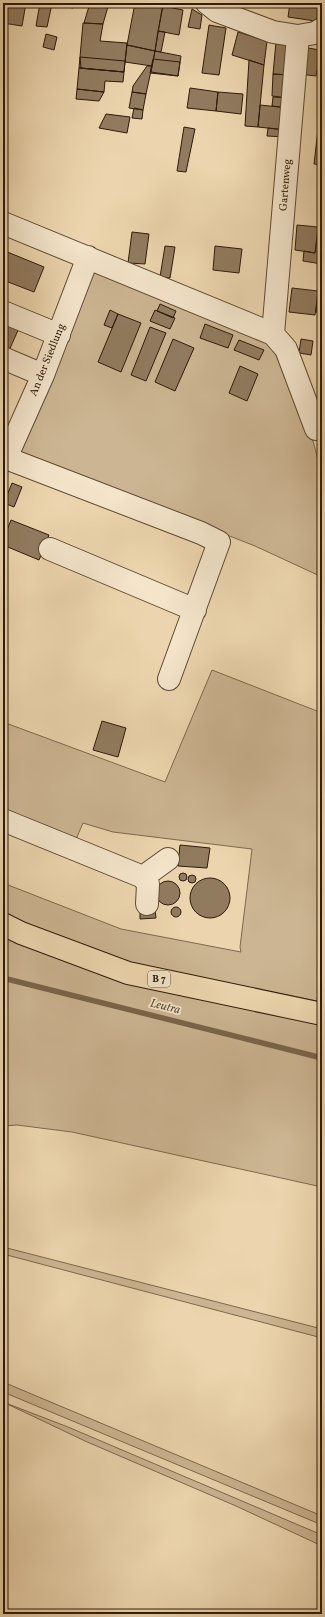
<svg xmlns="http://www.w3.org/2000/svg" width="325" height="1617" font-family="Vollkorn,serif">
<rect width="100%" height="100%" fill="#ecd5ae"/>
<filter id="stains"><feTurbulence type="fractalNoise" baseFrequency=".005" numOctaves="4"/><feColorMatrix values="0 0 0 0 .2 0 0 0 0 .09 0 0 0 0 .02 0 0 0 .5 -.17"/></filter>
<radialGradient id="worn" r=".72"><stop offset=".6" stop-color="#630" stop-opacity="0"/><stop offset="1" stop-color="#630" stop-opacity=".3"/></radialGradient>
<path fill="#ccb592" stroke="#7d684e" d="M91,269L266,340L276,355L309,426L322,475V577L255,546L16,452Z
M212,670L322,713V1002L132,964L28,924L3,913V883L121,929L241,952L240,947L252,849L113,832L83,823L74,844L3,815V722L165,782Z
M3,936L21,945L125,981L322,1024V1187L72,1132L17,1125L3,1126Z
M3,1247L322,1329V1338L3,1254Z
M3,1382L322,1516V1525L3,1392Z
M3,1402L68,1427L322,1535V1546L236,1506L85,1441Z"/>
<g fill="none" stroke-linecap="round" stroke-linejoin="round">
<path stroke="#79644a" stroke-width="5.5" d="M3,978L322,1058"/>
</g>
<path fill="#917b5f" stroke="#2e1a09" d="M3,3H26L22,26L3,23Z
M40,3L52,4L47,27L36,26Z
M48,3H74L73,8Z
M90,3H109L103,24L84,23Z
M135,3H163L155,51L127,45Z
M227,3H240L237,9Z
M290,3L322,7V22L288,17Z
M163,6L183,10L179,35L158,31Z
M192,9L202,15L200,29L188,27Z
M83,23L103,24L100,41L127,43L124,72L79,68Z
M209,25L226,28L219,75L202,73Z
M158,31L165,32L161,52L155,51Z
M238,32L267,41L264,65L232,55Z
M46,34L57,37L54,50L43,47Z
M276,42L293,44L290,75L273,74Z
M127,45L155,51L152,66L125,62Z
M302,47L320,50L319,56H322V71L317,70L316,76L299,74Z
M155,51L181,56L178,76L151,72Z
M80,57L125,61L124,72L81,68Z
M153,59L180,62L178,76L150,73Z
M249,60L264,65L258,127L245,126Z
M147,66H152L146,94L132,92L133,86Z
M79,68L124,72L123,82L105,81L104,92L77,89Z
M273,74L290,75L289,98L272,96Z
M190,88L218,92L216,111L187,108Z
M77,89L104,92L99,101L76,99Z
M132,92L146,94L143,110L129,108Z
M218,92L243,94L241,114L216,111Z
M273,97L289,98V108L272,106Z
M260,105L289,108L286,130L258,127Z
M134,108L143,110L142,119L132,118Z
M106,114L130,117L127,133L99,128Z
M184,127L195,129L186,172L177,171Z
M268,128L286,130V137L267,136Z
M318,129H322V165L314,164Z
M297,225L318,227L315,253L295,250Z
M132,232L149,234L145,264L128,263Z
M317,239L322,240V264L303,261L304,251L315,253Z
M165,246L175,247L170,278L160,277Z
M215,246L242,249L239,273L213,270Z
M5,251L44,267L34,292L3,280V256Z
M292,288L318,291L315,315L289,312Z
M318,295H322V313L316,312Z
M160,304L176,311L173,318L157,311Z
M110,310L118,314L112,328L104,325Z
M155,310L175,318L170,329L150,321Z
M118,314L141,323L121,372L98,362Z
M3,321L19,328L8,353L3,350Z
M205,324L233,335L228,348L200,338Z
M150,327L166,333L146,381L131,375Z
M173,339L194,348L175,391L155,382Z
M301,339L313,341L311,355L299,353Z
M239,340L264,350L259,360L234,350Z
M240,366L258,374L247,401L229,393Z
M12,483L22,487L14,507L4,503Z
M11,520L49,535L39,560L3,545V540Z
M102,721L126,728L118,757L93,750Z
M180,845L210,848L207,868L178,866Z
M179 877a4 4 0 1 1 8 0a4 4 0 1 1-8 0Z
M188 879a4 4 0 1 1 8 0a4 4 0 1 1-8 0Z
M190 898a20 20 0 1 1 40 0a20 20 0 1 1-40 0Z
M156 893a12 12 0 1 1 24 0a12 12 0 1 1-24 0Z
M171 912a5 5 0 1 1 10 0a5 5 0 1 1-10 0Z
M155,910L156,918L140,919V911Z"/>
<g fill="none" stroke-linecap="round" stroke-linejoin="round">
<g stroke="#5e4932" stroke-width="24">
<path id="minor" d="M207,3L217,11L273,32L298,36L315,33L322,29
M298,36L273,334L286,349L316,429L322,428
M3,223L273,334
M3,312L59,335
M3,358L43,375
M3,456L6,458L43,375L88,257
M6,458L201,533L219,542L169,679
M50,549L195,610
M3,820L143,877L168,859
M143,877L148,884L147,904"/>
</g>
<g stroke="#2e1a09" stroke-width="24">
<path id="major" d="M3,924L21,933L128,973L322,1014"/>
</g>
<use href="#minor" stroke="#f3e4ca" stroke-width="22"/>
<use href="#major" stroke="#ecd5ae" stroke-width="22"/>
</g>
<g text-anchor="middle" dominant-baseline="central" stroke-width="3.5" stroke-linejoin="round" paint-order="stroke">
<rect fill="#f3e4ca" stroke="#695743" stroke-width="1" x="148" y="971" width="22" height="16" rx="3"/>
<g font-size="10" font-weight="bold" fill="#2e1a09">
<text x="159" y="979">B 7</text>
</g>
<g font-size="11" fill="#2e1a09" stroke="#f3e4ca">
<text transform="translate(286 185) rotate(-85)">Gartenweg</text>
<text transform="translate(48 360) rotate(-68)">An der Siedlung</text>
</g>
<g font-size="12" font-style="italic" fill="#604b35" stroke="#f3e4ca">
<text transform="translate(165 1007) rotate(14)">Leutra</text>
</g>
</g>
<rect width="325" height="1617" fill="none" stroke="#ecd5ae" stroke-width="16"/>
<rect x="4" y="4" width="317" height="1609" fill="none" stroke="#2e1a09" stroke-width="2"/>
<rect x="8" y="8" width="309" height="1601" fill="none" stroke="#2e1a09"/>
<rect width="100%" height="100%" filter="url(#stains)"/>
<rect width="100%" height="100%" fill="url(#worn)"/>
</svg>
